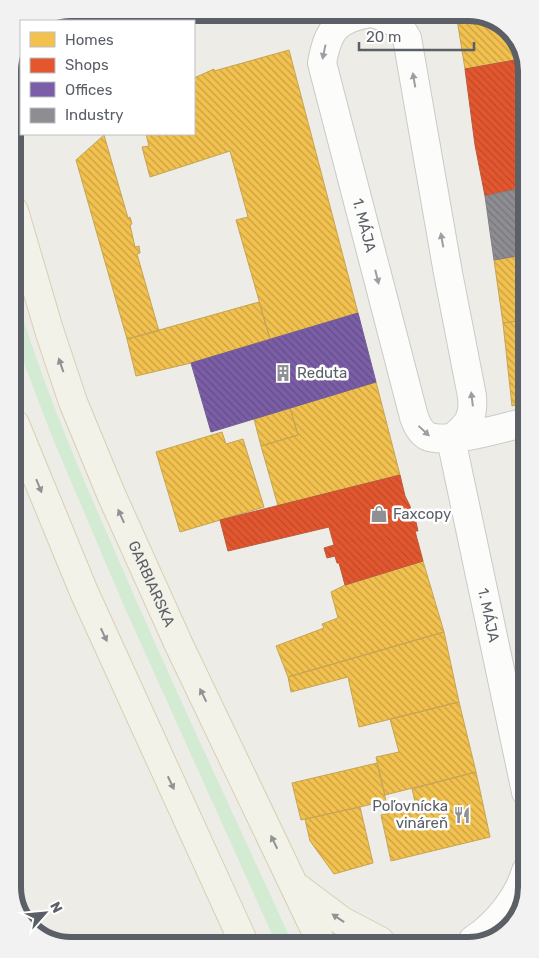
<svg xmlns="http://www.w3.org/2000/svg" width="539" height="958" font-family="Rubik,sans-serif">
<defs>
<pattern id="homes-back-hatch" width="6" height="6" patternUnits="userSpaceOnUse" patternTransform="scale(1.25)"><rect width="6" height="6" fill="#f2c14e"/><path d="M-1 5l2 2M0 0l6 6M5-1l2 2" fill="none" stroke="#c7a045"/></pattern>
<pattern id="shops-back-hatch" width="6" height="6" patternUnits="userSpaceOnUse" patternTransform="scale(1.25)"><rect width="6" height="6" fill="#e4572e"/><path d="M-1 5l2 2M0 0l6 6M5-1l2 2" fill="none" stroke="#bc4b2b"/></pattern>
<pattern id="offices-back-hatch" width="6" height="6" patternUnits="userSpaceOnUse" patternTransform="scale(1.25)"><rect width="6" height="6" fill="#7b5ea7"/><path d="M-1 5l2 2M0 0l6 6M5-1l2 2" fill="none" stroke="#634e85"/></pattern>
<pattern id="industry-back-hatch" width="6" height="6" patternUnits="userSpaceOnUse" patternTransform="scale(1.25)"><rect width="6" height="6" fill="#8d8d92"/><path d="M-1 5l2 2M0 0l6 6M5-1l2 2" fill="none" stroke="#76767b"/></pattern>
</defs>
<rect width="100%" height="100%" fill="#edece6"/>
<path fill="#d3ebd2" d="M14,289C40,378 76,463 113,547C170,680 232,811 292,942L276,943L124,606L53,439L14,337Z"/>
<path fill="url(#homes-back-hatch)" stroke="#c5a455" d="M302,13H321L315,17H305Z
M456,13H472L501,23L521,45V59L465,69Z
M289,50L358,313L270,339L236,220L248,217L230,151L150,177L142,147L149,146L146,134H194V78L214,69V71Z
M104,135L128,218L130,217L132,224L130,225L135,247L139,246L140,253L137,254L159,331L127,339L76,160Z
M522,255L523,320L503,323L494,260Z
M259,302L270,339L191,363L136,376L127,339Z
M523,320V403L512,406L503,323Z
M376,382L400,475L278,506L261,446L298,435L290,408Z
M290,408L298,435L261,446L254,419Z
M222,432L226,444L243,439L264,507L180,532L156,452Z
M423,561L444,632L288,677L276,646L324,628L322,624L338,618L331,592L345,585Z
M444,632L459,702L359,727L348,677L291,692L288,677Z
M459,702L476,772L385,795L376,757L399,752L390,719Z
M377,763L386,801L301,820L292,783Z
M476,772L490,837L391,861L381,815L416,806L412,789Z
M360,807L373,863L334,874L310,841L305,819Z"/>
<path fill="url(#shops-back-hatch)" stroke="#bb593f" d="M71,12L184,13L169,21H50Z
M521,59L522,188L485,196L475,145L465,69Z
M400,475L405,496L410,506L413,522H416L418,531H415L423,561L345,585L339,563H337L335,556L327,558L324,548L334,545L329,527L228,551L220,520Z"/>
<path fill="url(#offices-back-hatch)" stroke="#715e94" d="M358,313L376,382L211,432L191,363Z"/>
<path fill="url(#industry-back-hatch)" stroke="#7e7f85" d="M522,188V255L494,260L485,196Z"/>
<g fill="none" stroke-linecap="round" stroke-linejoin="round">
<g stroke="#c9cac9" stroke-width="30">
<g id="minor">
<path id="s1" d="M370,13C336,19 328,30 322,63L414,417C417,425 420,432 427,436C447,445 501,428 523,423"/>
<path d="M372,13C390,18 397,21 407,38L448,273L472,396C474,419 468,425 451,439"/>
<path id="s2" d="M451,439L526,792"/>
<path d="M473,940C497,924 518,898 526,871"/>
</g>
</g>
<g stroke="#d7d0b2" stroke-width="30">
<g id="major">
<path id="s3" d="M14,211L49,330L73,402L111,494L179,645L321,942"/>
<path d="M15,424L84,592L244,943"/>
<path d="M298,888L342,921L380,941"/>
</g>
</g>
<use href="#minor" stroke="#fcfcfb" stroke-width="28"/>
<use href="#major" stroke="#f3f2e8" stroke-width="28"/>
</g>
<defs><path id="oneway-solid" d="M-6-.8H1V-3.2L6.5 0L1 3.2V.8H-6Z" transform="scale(1.25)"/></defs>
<g fill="#9b9ea2">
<use href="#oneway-solid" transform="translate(324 52) rotate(102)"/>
<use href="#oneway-solid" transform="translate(414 80) rotate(-100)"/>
<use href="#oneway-solid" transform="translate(442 240) rotate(-100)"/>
<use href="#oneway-solid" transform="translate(377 277) rotate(76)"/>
<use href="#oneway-solid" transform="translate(472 399) rotate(-97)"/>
<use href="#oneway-solid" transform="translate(424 431) rotate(43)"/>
</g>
<g fill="#909294">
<use href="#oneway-solid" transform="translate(61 365) rotate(-109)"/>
<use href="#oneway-solid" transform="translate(39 486) rotate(68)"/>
<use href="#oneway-solid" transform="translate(121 516) rotate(-114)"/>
<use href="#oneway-solid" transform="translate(104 635) rotate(65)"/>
<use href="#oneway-solid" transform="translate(203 695) rotate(-116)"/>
<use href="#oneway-solid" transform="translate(171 783) rotate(65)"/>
<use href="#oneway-solid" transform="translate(274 842) rotate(-116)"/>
<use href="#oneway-solid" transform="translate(338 918) rotate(-146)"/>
</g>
<defs>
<g id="building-bare" transform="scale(1.35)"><path d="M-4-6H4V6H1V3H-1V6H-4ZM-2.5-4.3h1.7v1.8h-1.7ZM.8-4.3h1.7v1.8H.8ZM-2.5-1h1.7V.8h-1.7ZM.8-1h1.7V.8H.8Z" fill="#8e9093" stroke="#fff" stroke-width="2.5" paint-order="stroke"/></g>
<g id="shop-bare" transform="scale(1.35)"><path d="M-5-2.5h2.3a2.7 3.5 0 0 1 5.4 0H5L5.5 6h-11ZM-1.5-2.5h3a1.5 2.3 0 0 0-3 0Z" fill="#8e9093" stroke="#fff" stroke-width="2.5" paint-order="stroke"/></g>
<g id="restaurant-bare" transform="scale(1.35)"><path d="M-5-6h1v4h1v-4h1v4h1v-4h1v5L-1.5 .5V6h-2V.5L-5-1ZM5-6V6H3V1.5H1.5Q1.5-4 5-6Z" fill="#8e9093" stroke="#fff" stroke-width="2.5" paint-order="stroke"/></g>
</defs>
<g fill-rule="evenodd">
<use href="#building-bare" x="283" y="373"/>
<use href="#shop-bare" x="379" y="514"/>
<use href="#restaurant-bare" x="462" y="815"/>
</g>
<g text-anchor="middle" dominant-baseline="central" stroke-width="5" stroke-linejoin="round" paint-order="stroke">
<g font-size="15" fill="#5b5f66" stroke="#fff">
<text stroke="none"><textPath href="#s1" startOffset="244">1. MÁJA</textPath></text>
<text stroke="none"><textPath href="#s3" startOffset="398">GARBIARSKA</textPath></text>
<text stroke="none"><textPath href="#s2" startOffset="180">1. MÁJA</textPath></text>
</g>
<g font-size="15" fill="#5b5f66" stroke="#fff" text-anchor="start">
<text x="297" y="373">Reduta</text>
<text x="393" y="514">Faxcopy</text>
<text x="448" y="806" text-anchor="end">Poľovnícka<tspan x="448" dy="17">vináreň</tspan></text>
</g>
</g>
<path d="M0 0H539V958H0ZM71 21H468A50 50 0 0 1 518 71V887A50 50 0 0 1 468 937H71A50 50 0 0 1 21 887V71A50 50 0 0 1 71 21Z" fill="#f2f2f3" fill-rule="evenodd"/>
<path fill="none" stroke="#5b5f66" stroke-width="6" d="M71 21H468A50 50 0 0 1 518 71V887A50 50 0 0 1 468 937H71A50 50 0 0 1 21 887V71A50 50 0 0 1 71 21Z"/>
<rect x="20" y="20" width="175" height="115" fill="#ffffff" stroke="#bdbfc2"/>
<rect x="30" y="32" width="25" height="15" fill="#f2c14e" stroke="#bdbfc2"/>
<text x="65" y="45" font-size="15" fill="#5b5f66">Homes</text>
<rect x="30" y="58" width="25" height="15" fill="#e4572e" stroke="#bdbfc2"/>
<text x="65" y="70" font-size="15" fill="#5b5f66">Shops</text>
<rect x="30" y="82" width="25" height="15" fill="#7b5ea7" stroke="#bdbfc2"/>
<text x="65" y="95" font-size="15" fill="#5b5f66">Offices</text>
<rect x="30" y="108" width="25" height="15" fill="#8d8d92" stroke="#bdbfc2"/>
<text x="65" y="120" font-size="15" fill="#5b5f66">Industry</text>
<g transform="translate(45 913) rotate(63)" stroke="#ffffff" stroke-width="4" paint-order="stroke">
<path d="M0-4L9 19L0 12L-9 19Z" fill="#5b5f66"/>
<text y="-8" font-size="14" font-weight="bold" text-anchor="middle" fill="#5b5f66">N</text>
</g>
<path d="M359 42v8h115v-8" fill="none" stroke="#5b5f66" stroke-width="2.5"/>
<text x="366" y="42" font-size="15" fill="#5b5f66" stroke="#ffffff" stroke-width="4" paint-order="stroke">20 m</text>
</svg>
